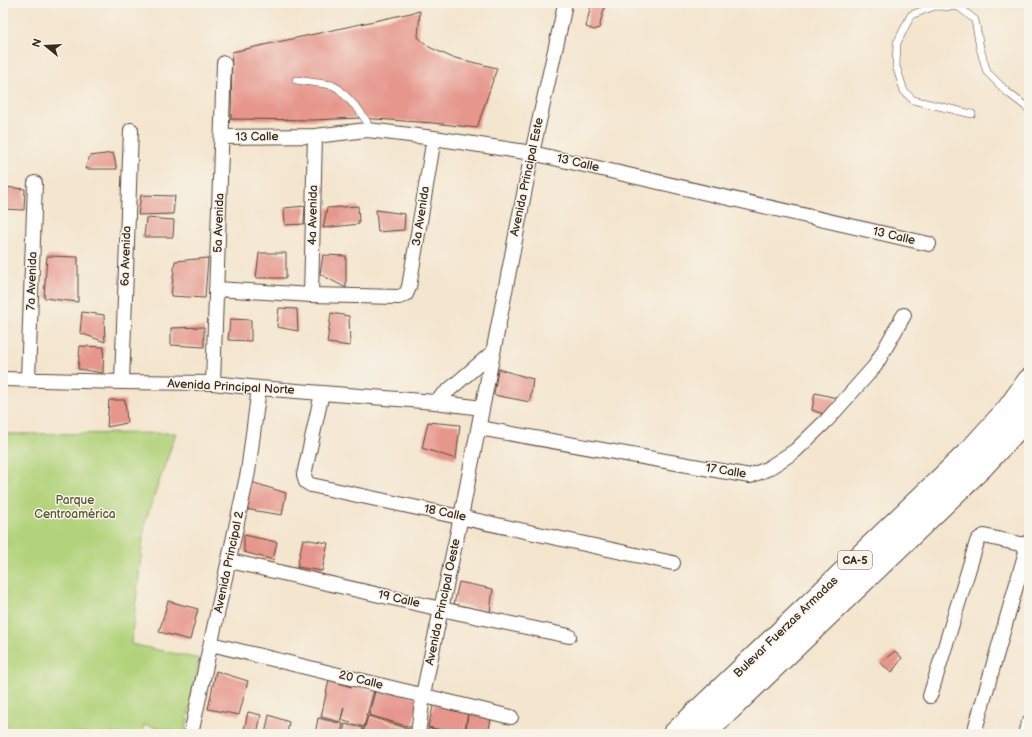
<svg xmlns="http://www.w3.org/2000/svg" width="1032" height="737" font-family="'Balsamiq Sans',sans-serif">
<rect width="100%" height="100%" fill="#f7f3e8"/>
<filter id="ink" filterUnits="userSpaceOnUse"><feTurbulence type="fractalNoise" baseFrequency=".025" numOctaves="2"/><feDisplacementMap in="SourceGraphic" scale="8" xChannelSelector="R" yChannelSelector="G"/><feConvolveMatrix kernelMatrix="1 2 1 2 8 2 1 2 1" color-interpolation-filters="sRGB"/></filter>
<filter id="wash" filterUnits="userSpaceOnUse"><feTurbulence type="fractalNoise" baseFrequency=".012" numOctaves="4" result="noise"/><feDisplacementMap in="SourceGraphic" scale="16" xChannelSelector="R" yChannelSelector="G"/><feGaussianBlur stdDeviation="0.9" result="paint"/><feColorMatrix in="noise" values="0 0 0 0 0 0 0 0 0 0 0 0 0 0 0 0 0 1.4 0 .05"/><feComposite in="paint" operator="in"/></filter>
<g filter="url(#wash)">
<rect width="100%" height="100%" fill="#f4e5ce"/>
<path fill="#b2d37b" stroke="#767e4c" d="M176,433L145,522L131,644L200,659L185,734L144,725L142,734H3V434Z"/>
<g id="blocks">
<path fill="#e6968c" d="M591,4L605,5L599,28L594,30L586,27Z
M420,11L418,37L429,47L451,57L497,68L477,128L433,123L360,118L312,120L231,119L232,52Z
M113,153L117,169H85L90,156Z
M3,187L25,189L24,210L3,209Z
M141,195L175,196L173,214L138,215Z
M305,206L304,224L285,225L284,208Z
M358,206L359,224L323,228L327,208Z
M376,210L405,214L404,230L378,232Z
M146,218L174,220L173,237H144Z
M259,253H286V278H256Z
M323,255L346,256V288L320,274Z
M47,256L78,257V302L44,298Z
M208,258L205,298L171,296L175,261Z
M279,308L297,309L298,331L277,327Z
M82,312L104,315L105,342L80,333Z
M331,313L349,316L350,346L327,343Z
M230,319L251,320V341L228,340Z
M204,327V347L171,345V328Z
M80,346L104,347L103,373L78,369Z
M498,369L533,379L530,402L494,395Z
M815,393L837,398L829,416L812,410Z
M109,400H125L127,423L107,427Z
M428,422L460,425L456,459L422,448Z
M251,482L286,493L282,515L244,509Z
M244,535L277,542L273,560L244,552Z
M303,539L328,543L322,571L297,567Z
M459,582L493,589L490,612L454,604Z
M168,601L198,609L190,640L159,632Z
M895,651L902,658L892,672L880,663Z
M216,671L248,681L239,715L208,709Z
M329,680L351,687L352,684L374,691L367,715L365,714L367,716L364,727L341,720L344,707L340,722L321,717Z
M376,687L418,698L413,728L369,715Z
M434,703L492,714L488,734H465L468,714L464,734H458L428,727Z
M248,712L261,715L257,734H243Z
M269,715L289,722L287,734H265Z
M368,716L413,730L412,734H366L363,733Z
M318,718L343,724L341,734H315Z
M345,724L363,728L361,734H343Z
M429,728L450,734H427Z"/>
</g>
</g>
<g filter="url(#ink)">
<use href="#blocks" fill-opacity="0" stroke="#574638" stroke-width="1"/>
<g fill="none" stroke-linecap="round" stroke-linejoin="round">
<g stroke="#574638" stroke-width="8">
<path id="service" d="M296,80L332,85L339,89L359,110L367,122V130
M972,114L913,100L904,91L896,66L897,43L911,15L935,6L959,7L975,20L980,48L987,72L1007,92L1029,109"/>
</g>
<g stroke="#574638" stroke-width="16">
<path id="minor" d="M222,137L315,136L367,130L385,132L434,138L532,153L929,244
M216,289L311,295L399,297L406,294L409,287L434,138
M311,295L315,136
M3,379L122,382L213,383L259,388L435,402L493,352
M28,379L35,183
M122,382L131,130
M213,383L224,63
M322,393L304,475L306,482L311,485L673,563
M435,402L482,408
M479,428L750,476L767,469L795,451L827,420L875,366L904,315
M230,561L441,609L569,636
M211,644L511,717
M930,696L977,542L979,539L984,536L1029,546
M976,726L1029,541
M191,734L248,472L259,388
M418,734L423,695L441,609L461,517L532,153L562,19L565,3
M1025,734L1029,722"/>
</g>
<g stroke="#574638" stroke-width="24">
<path id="trunk" d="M674,734L968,453L1008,409L1029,380
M704,734L982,467L1019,427L1029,414"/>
</g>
<use href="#service" stroke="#fff" stroke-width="7"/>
<use href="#minor" stroke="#fff" stroke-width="14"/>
<use href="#trunk" stroke="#fff" stroke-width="22"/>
</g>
</g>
<g text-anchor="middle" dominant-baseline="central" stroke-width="3" stroke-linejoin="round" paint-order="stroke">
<rect fill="#f7f3e8" stroke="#73665b" stroke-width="1" x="838" y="551" width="34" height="18" rx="3"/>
<g font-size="11" font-weight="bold" fill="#3b2a1e">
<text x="855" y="560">CA-5</text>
</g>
<g font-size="12" fill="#3b2a1e" stroke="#f7f3e8">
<text transform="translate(257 137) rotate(-1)">13 Calle</text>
<text transform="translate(578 163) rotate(13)">13 Calle</text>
<text transform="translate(527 177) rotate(-78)">Avenida Principal Este</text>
<text transform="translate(313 215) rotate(-89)">4a Avenida</text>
<text transform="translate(421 216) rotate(-81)">3a Avenida</text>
<text transform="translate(219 223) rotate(-88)">5a Avenida</text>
<text transform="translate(894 236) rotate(13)">13 Calle</text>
<text transform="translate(126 256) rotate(-88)">6a Avenida</text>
<text transform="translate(32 281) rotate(-88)">7a Avenida</text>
<text transform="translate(231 387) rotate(3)">Avenida Principal Norte</text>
<text transform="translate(726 471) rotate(9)">17 Calle</text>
<text transform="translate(445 513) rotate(12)">18 Calle</text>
<text transform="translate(229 562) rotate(-78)">Avenida Principal 2</text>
<text transform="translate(399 599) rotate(13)">19 Calle</text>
<text transform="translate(443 602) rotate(-78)">Avenida Principal Oeste</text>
<text transform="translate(786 627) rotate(-44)">Bulevar Fuerzas Armadas</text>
<text transform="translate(361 680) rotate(14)">20 Calle</text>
</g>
<g font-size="12" fill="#595435" stroke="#f7f3e8">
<text x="75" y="500">Parque<tspan x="75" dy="14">Centroamérica</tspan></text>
</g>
</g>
<rect width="1032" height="737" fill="none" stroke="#f7f3e8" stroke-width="16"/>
<g transform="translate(46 46) rotate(288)" stroke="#f7f3e8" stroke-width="3" paint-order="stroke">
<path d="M0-3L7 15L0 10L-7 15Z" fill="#3b2a1e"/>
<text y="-6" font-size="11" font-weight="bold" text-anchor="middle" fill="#3b2a1e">N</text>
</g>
</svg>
